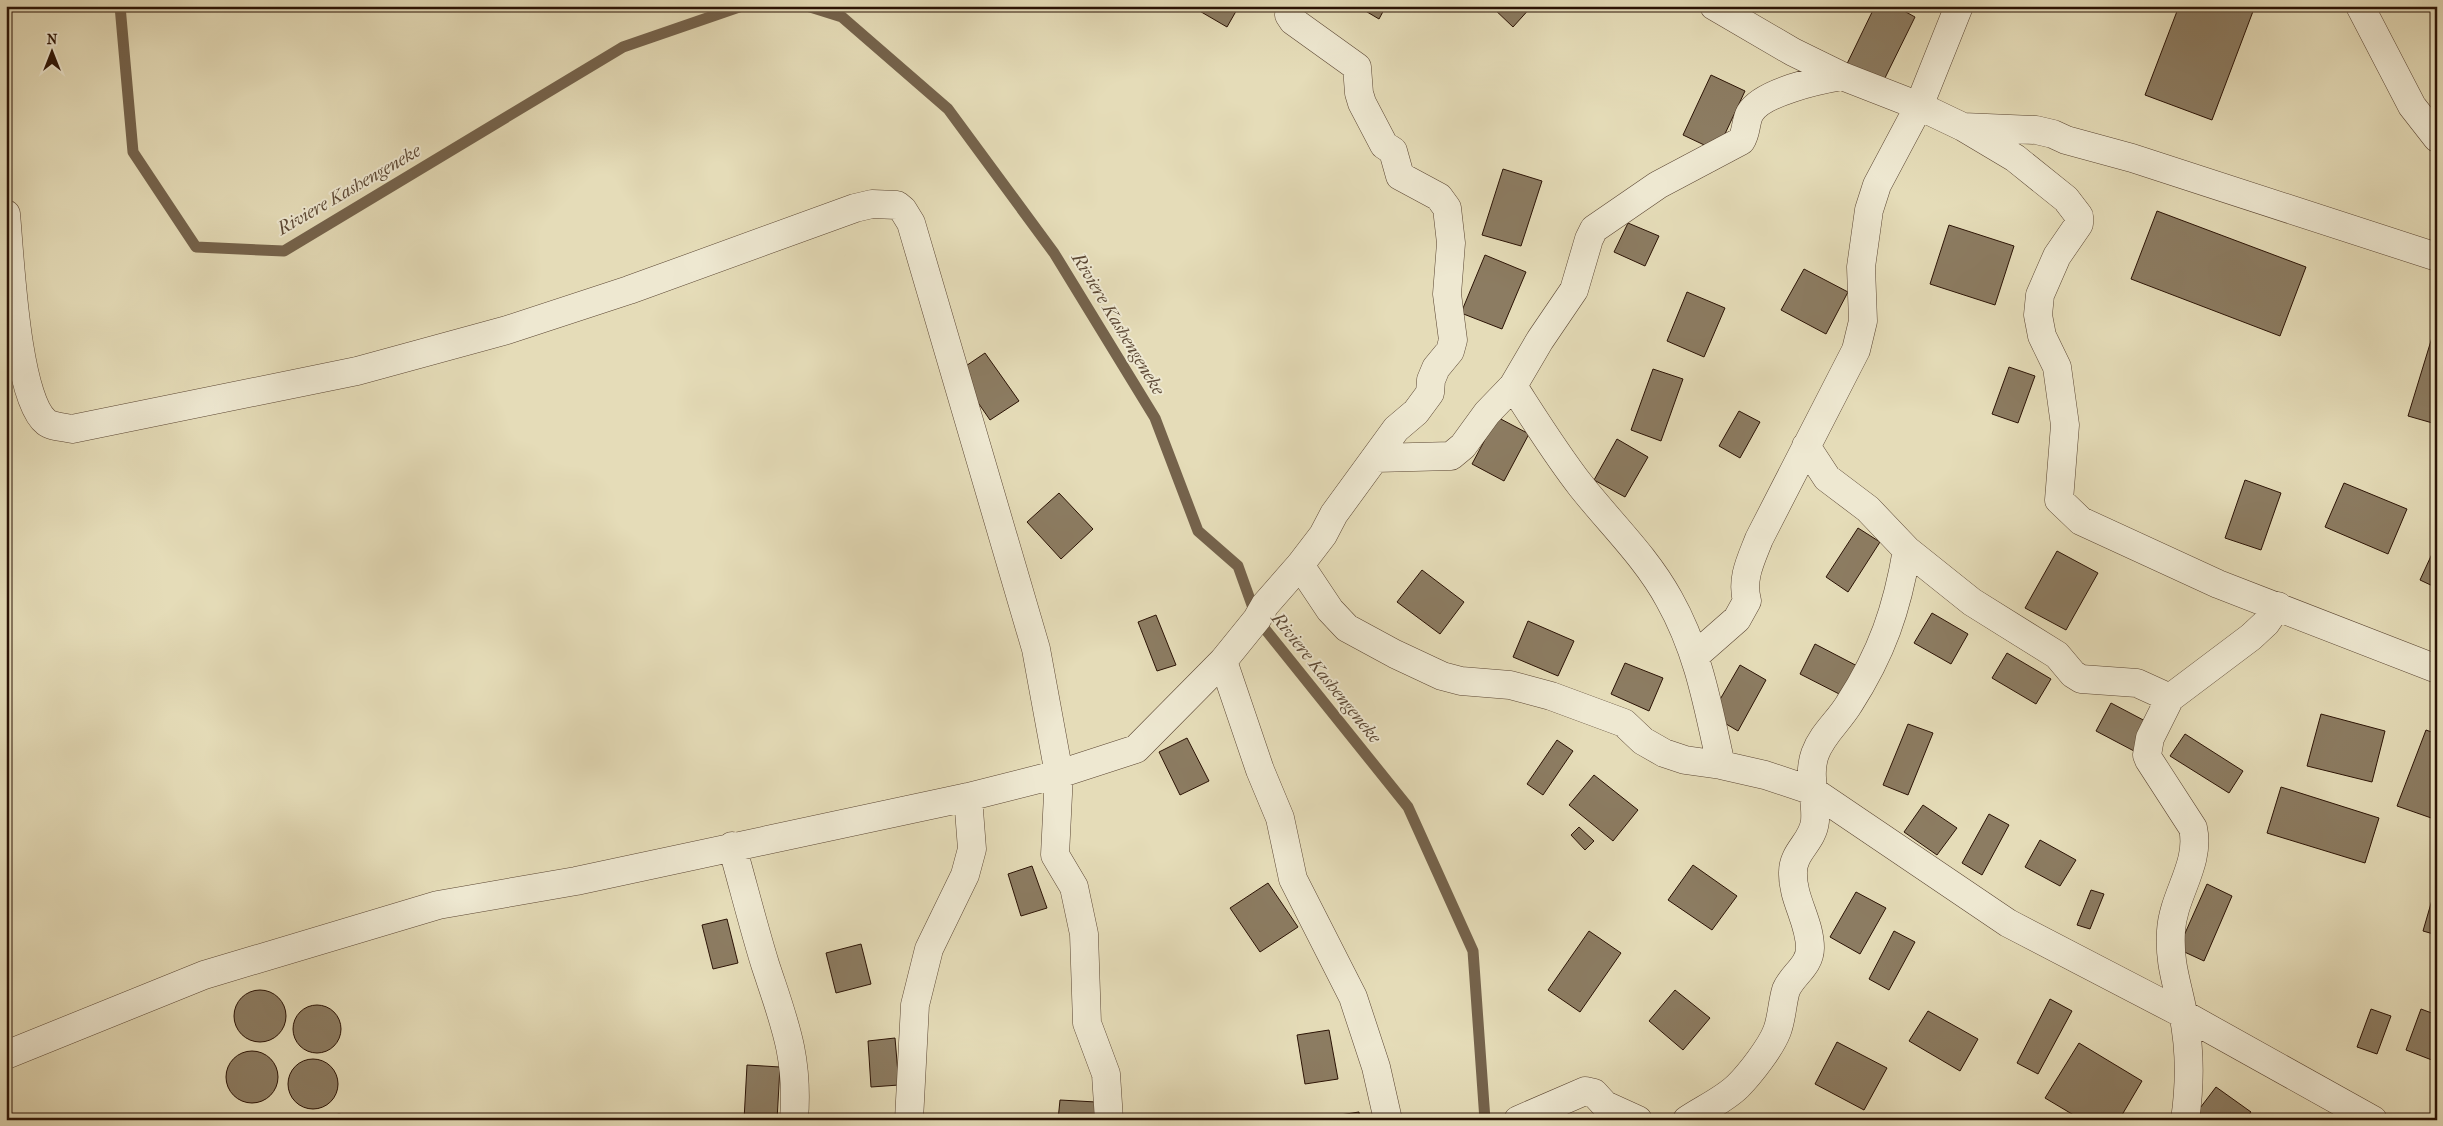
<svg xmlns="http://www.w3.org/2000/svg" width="2443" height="1126" font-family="'IM FELL French Canon',serif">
<rect width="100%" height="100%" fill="#e5dcb8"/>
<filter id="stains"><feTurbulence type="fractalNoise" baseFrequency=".004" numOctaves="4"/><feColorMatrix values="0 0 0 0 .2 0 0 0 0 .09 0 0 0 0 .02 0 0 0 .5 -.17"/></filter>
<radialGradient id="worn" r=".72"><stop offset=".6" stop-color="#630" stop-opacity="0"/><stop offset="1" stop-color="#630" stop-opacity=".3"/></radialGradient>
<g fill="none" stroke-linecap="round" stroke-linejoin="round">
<path stroke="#75634c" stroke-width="11" d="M120,6L133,152L196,247L284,251L623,47L742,6
M807,6L842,17L948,109L1054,253L1155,418L1198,531L1238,566L1257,619L1408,807L1473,951L1485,1120
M339,1119V1120"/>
</g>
<path fill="#8c7c62" stroke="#2b1305" d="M1191,6H1239L1227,27Z
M1357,6H1386L1379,19Z
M1491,6H1532L1513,27Z
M1875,6H1895L1915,17L1881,86L1845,68Z
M2179,6H2255L2212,120L2145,95Z
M1711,75L1745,91L1717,151L1683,135Z
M1503,169L1542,181L1521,246L1482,235Z
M2157,211L2306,267L2280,336L2131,279Z
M1628,223L1659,236L1645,266L1614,252Z
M1949,225L2014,246L1995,305L1930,284Z
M1485,255L1526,272L1502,329L1461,313Z
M1804,269L1848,292L1826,334L1781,310Z
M1687,292L1725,308L1704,357L1667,341Z
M2437,321V421L2436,424L2408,416Z
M985,353L1019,401L990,420L957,372Z
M2009,367L2035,376L2018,423L1992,414Z
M1653,369L1683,379L1661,441L1631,430Z
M1739,411L1760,422L1740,458L1719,446Z
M1497,417L1529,434L1504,481L1472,464Z
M1617,439L1648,457L1625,497L1594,480Z
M2245,480L2281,493L2261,550L2225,538Z
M2344,483L2407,509L2388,554L2325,527Z
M1059,493L1093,529L1061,559L1027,522Z
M1858,528L1880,542L1848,592L1826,577Z
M2437,543V588L2420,580Z
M2057,551L2098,573L2066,630L2025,608Z
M1422,570L1464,602L1440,634L1397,602Z
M1932,613L1968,634L1951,664L1914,643Z
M1156,615L1176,665L1157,671L1138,622Z
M1528,621L1574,641L1558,676L1513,657Z
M1815,644L1863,669L1847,698L1800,674Z
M2007,653L2051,679L2036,704L1992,678Z
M1625,663L1663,678L1649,711L1611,694Z
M1740,665L1766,680L1738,731L1711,715Z
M2111,703L2149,723L2134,751L2096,731Z
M2321,714L2385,731L2372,782L2307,766Z
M1908,724L1933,733L1908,795L1883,785Z
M2426,730L2437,734V820L2397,806Z
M2185,734L2243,771L2229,793L2170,756Z
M1187,738L1209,781L1180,795L1159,752Z
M1557,740L1573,751L1543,795L1527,784Z
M1594,775L1638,810L1613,841L1569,805Z
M2281,787L2379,818L2365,863L2267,833Z
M1923,805L1957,828L1937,855L1904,832Z
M1989,814L2009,825L1982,875L1962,863Z
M1579,827L1594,841L1585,850L1571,835Z
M2040,840L2076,860L2060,886L2025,867Z
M1693,865L1737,896L1712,930L1668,900Z
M1032,866L1047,908L1021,916L1008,874Z
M1268,883L1298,927L1260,952L1230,908Z
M2207,884L2232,896L2204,961L2178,949Z
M2436,886L2437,887V935L2423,931Z
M2091,890L2104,894L2090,929L2077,925Z
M1856,892L1886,908L1860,954L1830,937Z
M727,919L738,963L713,969L702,925Z
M1589,931L1621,953L1580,1012L1548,990Z
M1894,931L1915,942L1889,990L1869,979Z
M861,944L871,984L836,993L826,953Z
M234 1016a26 26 0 1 1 52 0a26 26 0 1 1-52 0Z
M1675,990L1710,1018L1683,1050L1649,1021Z
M2050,999L2072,1011L2038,1074L2017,1063Z
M293 1029a24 24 0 1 1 48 0a24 24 0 1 1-48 0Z
M2371,1009L2391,1016L2377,1054L2357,1047Z
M2421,1009L2437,1015V1062L2406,1050Z
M1928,1011L1978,1039L1960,1071L1909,1041Z
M1329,1030L1338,1079L1305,1084L1297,1035Z
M895,1038L899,1085L871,1087L868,1041Z
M1837,1042L1887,1068L1864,1110L1815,1084Z
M2079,1043L2142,1081L2119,1120H2082L2045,1098Z
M226 1077a26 26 0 1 1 52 0a26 26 0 1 1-52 0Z
M288 1084a25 25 0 1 1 50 0a25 25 0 1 1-50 0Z
M747,1065L780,1067L777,1120H744Z
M2216,1087L2251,1112L2245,1120H2199L2194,1116Z
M1060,1100L1096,1102L1095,1120H1058Z
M1359,1112L1360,1120H1327V1117Z"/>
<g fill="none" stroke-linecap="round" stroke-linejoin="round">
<g stroke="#5a4532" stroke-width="29">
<path id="minor" d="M1714,6L1793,52L1842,76L1919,106L1963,127L2036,130L2053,134L2066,140L2132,158L2437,257
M2360,6L2412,106L2437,138
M1963,127L2015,158L2066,199L2079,216V224L2057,256L2040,295L2038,315L2042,336L2057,367L2065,425L2059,500L2081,521L2218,584L2437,669
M6,214C10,255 16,399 46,422C52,427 64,427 72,429L357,371L507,330L629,290L855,208L872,204L897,205L903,210L911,223L1036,649L1059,774L1055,855L1074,887L1084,934L1087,1023L1106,1074L1109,1120
M1806,446L1827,478L1868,509L1907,550L1972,602L2057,655L2073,674L2081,679L2137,683L2170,698
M1376,458L1451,456L1463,446L1487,413L1513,386
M1300,565L1330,610L1347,628L1395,654L1442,676L1461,681L1510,685L1551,696L1624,723L1643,741L1664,753L1685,760L1721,765L1765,775L1813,791L2008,923L2183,1014L2373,1120
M1696,655L1737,619L1747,601C1741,578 1751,560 1759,539L1856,350L1863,321L1861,267L1869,210L1877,185L1919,106L1959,6
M1223,661L1260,770L1280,818L1293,879L1353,997L1376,1067L1388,1120
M1721,765C1708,707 1699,652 1669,599C1646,557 1611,524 1581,486C1556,454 1535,420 1513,386L1540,340L1574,290L1589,239L1594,229L1658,185L1741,141C1747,132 1745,122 1750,113C1762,92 1819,80 1842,76
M732,846C743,885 753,925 765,964C784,1022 799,1056 794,1120
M6,1055L204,975L438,905L576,881L968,797L1059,774L1136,749L1223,661L1257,619L1265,605L1300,565L1323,535L1334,514L1396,429L1416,412L1430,393L1431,380L1436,368L1450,351L1453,340L1447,294L1451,243L1447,208L1439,197L1400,176L1393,151L1384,145L1362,103L1359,93L1357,67L1293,21L1289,15L1291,6
M909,1120L915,1005L929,949L965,875L972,849L968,797
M1518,1120L1585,1091L1594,1093L1605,1105L1638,1120
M1687,1120C1703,1109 1724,1100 1738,1086C1750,1074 1771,1047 1777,1031C1782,1018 1782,1003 1786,990C1792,975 1810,966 1810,948C1810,921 1792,899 1793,872C1793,851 1813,842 1815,821C1817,799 1807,776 1815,754C1822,734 1839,721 1849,704C1882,653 1897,609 1907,550
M2185,1120C2190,1086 2190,1047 2183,1013C2177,982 2169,964 2171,931C2173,895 2201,864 2193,828L2149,760L2147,755L2150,738L2170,698L2251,637L2266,623L2278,606"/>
</g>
<use href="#minor" stroke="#eee8d1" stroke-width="28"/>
</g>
<g text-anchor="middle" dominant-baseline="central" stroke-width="4" stroke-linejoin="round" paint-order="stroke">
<g font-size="18" font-style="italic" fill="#5c4834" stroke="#eee8d1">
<text transform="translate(349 190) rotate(-30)">Riviere Kashengeneke</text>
<text transform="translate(1118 324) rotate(59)">Riviere Kashengeneke</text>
<text transform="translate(1326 678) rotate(51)">Riviere Kashengeneke</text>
</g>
</g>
<rect width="2443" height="1126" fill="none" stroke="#e5dcb8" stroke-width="25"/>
<rect x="8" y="8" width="2428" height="1111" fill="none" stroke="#2b1305" stroke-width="2.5"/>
<rect x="12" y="12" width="2418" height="1101" fill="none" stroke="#2b1305"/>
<g transform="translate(52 52)" stroke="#eee8d1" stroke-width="4" paint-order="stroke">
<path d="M0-4L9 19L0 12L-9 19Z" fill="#2b1305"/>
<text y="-8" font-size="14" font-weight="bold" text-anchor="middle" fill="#2b1305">N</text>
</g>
<rect width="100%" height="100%" filter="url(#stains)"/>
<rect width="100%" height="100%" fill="url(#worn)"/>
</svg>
